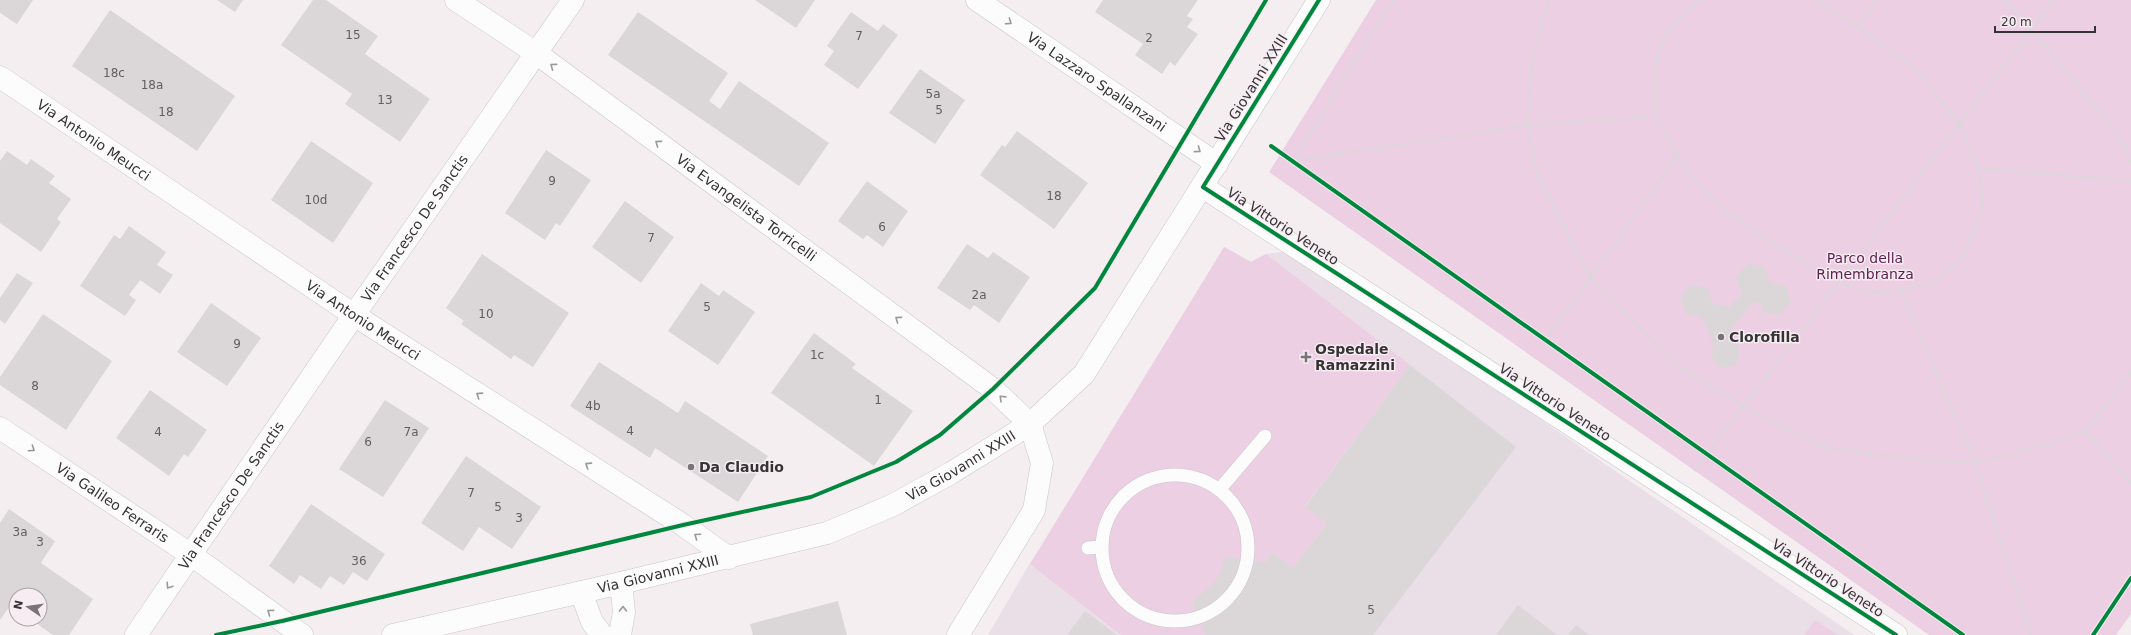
<svg xmlns="http://www.w3.org/2000/svg" width="2131" height="635" font-family="'DejaVu Sans',sans-serif">
<rect width="100%" height="100%" fill="#f4eef1"/>
<path fill="#eadfe7" d="M1224,247L1251,262L1266,254L1294,250L1854,635H988L1030,563L1109,452Z"/>
<path fill="#eccfe2" d="M1376,0H2131V614L2116,635H1929L1269,172Z
M1224,247L1251,262L1266,254L1410,365L1305,506L1327,523L1293,568L1272,552L1220,635H1121L1030,564Z
M1815,620L1838,635H1804Z"/>
<path fill="#dbd7d9" d="M0,0H33L17,24L0,13Z
M217,0H243L235,12Z
M313,0H326L378,36L365,54L430,99L400,142L345,104L352,94L281,45Z
M755,0H815L796,28Z
M1103,0H1198L1187,16L1193,19L1187,27L1198,34L1175,66L1170,62L1162,74L1135,55L1143,44L1095,12Z
M110,10L235,96L197,151L72,66Z
M638,12L728,73L709,101L720,109L739,81L829,143L799,186L608,55Z
M851,12L878,31L883,24L898,35L858,89L824,65L834,51L827,46Z
M920,69L965,100L935,144L889,113Z
M1017,131L1088,183L1054,229L980,175L1002,145L1005,147Z
M311,141L373,183L333,243L271,200Z
M546,150L591,180L560,226L556,223L545,240L505,213Z
M7,151L27,165L31,159L55,176L49,183L71,199L57,219L61,222L41,252L0,223V161Z
M867,181L908,211L883,247L867,235L863,239L838,221Z
M625,201L674,237L641,283L592,247Z
M129,226L166,252L157,265L173,275L160,294L140,280L129,295L136,300L125,316L80,286L114,235L120,239Z
M967,244L988,258L993,252L1030,277L999,323L974,305L970,310L937,288Z
M482,254L569,313L533,367L514,355L511,359L461,324L464,321L446,308Z
M1748,264L1764,266L1770,283L1786,286L1791,302L1780,315L1764,312L1760,302L1753,303L1730,330L1740,351L1736,365L1720,368L1712,357L1713,344L1702,317L1686,314L1680,298L1691,285L1708,288L1713,304L1730,307L1742,293L1736,277Z
M17,273L33,283L5,324L0,320V298Z
M701,283L719,296L723,290L755,312L718,365L668,331Z
M211,303L261,338L227,386L177,352Z
M43,314L112,361L66,430L0,385V377Z
M814,333L856,364L852,368L913,411L874,466L771,393Z
M599,362L678,413L685,401L768,456L738,502L655,448L650,458L570,406Z
M1410,365L1516,447L1373,635H1206L1192,602L1213,584L1221,571L1224,557L1266,562L1272,552L1293,568L1327,523L1305,507Z
M150,390L207,430L188,457L184,454L169,476L116,438Z
M385,400L429,428L383,497L339,469Z
M466,456L541,507L512,549L479,527L463,551L421,523Z
M311,504L385,554L367,581L353,572L344,585L330,576L321,589L300,575L294,584L269,566Z
M9,509L55,541L41,563L93,599L69,635H53L30,619H40V595H29L21,590L0,620V523Z
M838,601L847,635H753L750,624Z
M1518,605L1557,635H1496Z
M1085,611L1117,635H1067Z
M1576,625L1589,635H1568Z"/>
<g fill="none" stroke-linecap="round" stroke-linejoin="round">
<g stroke="#cac5c8" stroke-width="14">
<path id="service" d="M1102 548a73 73 0 1 1 146 0a73 73 0 1 1-146 0Z
M1219,490L1265,436
M1088,548L1102,547"/>
</g>
<g stroke="#cac5c8" stroke-width="23">
<g id="minor">
<path id="s1" d="M456,0L536,53L993,389L1030,424L1042,463L1034,510L958,635"/>
<path id="s2" d="M977,0L1217,164"/>
<path id="s3" d="M0,77L354,315L683,525L729,558"/>
<path d="M1203,187L1896,635"/>
<path id="s4" d="M0,428L190,554L302,635"/>
<path d="M581,592L592,622L602,635"/>
<path id="s5" d="M136,635L354,315L573,0"/>
<path d="M620,635L624,612L621,583"/>
</g>
</g>
<g stroke="#cac5c8" stroke-width="23">
<g id="tertiary">
<path id="s6" d="M393,635L621,583L827,533L893,505L951,473L1030,424L1084,374L1319,0"/>
</g>
</g>
<path stroke="#dad9da" stroke-width="2.5" stroke-dasharray="4 2" stroke-linecap="butt" d="M1549,0L1533,54L1527,125L1537,174L1590,278L1679,367L1743,406L1824,447L1905,458L1975,463L2048,444L2085,431L2128,378L2131,370
M1701,0L1694,4L1666,33L1655,64L1656,116L1677,156L1710,199L1767,240L1838,282L1868,293L1901,290L1932,283L1962,260L1983,205L1978,168L1959,124L1918,71L1862,30L1816,0
M2004,0L2031,29L2120,137L2131,163
M1858,26L1876,0
M1292,161L1527,125L1656,116
M1293,161L1393,0
M1978,168L2131,181
M1901,290L1975,463L2031,635
M1545,340L1677,156
M2085,431L2131,483
M1694,471L2054,0"/>
<use href="#service" stroke="#fdfcfd" stroke-width="13"/>
<use href="#minor" stroke="#fdfcfd" stroke-width="22"/>
<use href="#tertiary" stroke="#fdfcfd" stroke-width="22"/>
<g stroke="#f6ecf2" stroke-width="6">
<path id="cycleway" d="M1319,0L1203,187L1896,635
M1271,146L1963,635
M216,635L282,621L683,525L811,497L896,462L940,435L993,389L1095,288L1266,0
M2093,635L2131,578"/>
</g>
<use href="#cycleway" stroke="#00873e" stroke-width="4"/>
</g>
<defs><path id="oneway-chevron" d="M-2-3.5L2.5 0L-2 3.5" fill="none" stroke-width="1.6" stroke-linecap="round" stroke-linejoin="round"/></defs>
<g stroke="#9a9899">
<use href="#oneway-chevron" transform="translate(1009 22) rotate(34)"/>
<use href="#oneway-chevron" transform="translate(553 66) rotate(-144)"/>
<use href="#oneway-chevron" transform="translate(658 143) rotate(-144)"/>
<use href="#oneway-chevron" transform="translate(1198 150) rotate(36)"/>
<use href="#oneway-chevron" transform="translate(898 319) rotate(-144)"/>
<use href="#oneway-chevron" transform="translate(479 395) rotate(-147)"/>
<use href="#oneway-chevron" transform="translate(1002 398) rotate(-136)"/>
<use href="#oneway-chevron" transform="translate(32 449) rotate(34)"/>
<use href="#oneway-chevron" transform="translate(588 465) rotate(-147)"/>
<use href="#oneway-chevron" transform="translate(697 536) rotate(-145)"/>
<use href="#oneway-chevron" transform="translate(169 586) rotate(124)"/>
<use href="#oneway-chevron" transform="translate(623 609) rotate(-91)"/>
<use href="#oneway-chevron" transform="translate(270 612) rotate(-144)"/>
</g>
<g fill="#787477" stroke="#f6ecf2" stroke-width="1.5">
<circle cx="1721" cy="337" r="4"/>
<path d="M1304 351h4v4h4v4h-4v4h-4v-4h-4v-4h4z"/>
<circle cx="691" cy="467" r="4"/>
</g>
<g text-anchor="middle" dominant-baseline="central" stroke-width="3" stroke-linejoin="round" paint-order="stroke">
<g font-size="12" fill="#615e60">
<text x="353" y="35">15</text>
<text x="859" y="36">7</text>
<text x="1149" y="38">2</text>
<text x="114" y="73">18c</text>
<text x="152" y="85">18a</text>
<text x="933" y="94">5a</text>
<text x="385" y="100">13</text>
<text x="939" y="110">5</text>
<text x="166" y="112">18</text>
<text x="552" y="181">9</text>
<text x="1054" y="196">18</text>
<text x="316" y="200">10d</text>
<text x="882" y="227">6</text>
<text x="651" y="238">7</text>
<text x="979" y="295">2a</text>
<text x="707" y="307">5</text>
<text x="486" y="314">10</text>
<text x="237" y="344">9</text>
<text x="817" y="355">1c</text>
<text x="35" y="386">8</text>
<text x="878" y="400">1</text>
<text x="593" y="406">4b</text>
<text x="630" y="431">4</text>
<text x="158" y="432">4</text>
<text x="411" y="432">7a</text>
<text x="368" y="442">6</text>
<text x="471" y="493">7</text>
<text x="498" y="507">5</text>
<text x="519" y="518">3</text>
<text x="20" y="532">3a</text>
<text x="40" y="542">3</text>
<text x="359" y="561">36</text>
<text x="1371" y="610">5</text>
</g>
<g font-size="14" fill="#363335" stroke="#f6ecf2">
<text stroke="none"><textPath href="#s2" startOffset="145">Via Lazzaro Spallanzani</textPath></text>
<text transform="translate(1251 88) rotate(-58)">Via Giovanni XXIII</text>
<text stroke="none"><textPath href="#s3" startOffset="113">Via Antonio Meucci</textPath></text>
<text stroke="none"><textPath href="#s1" startOffset="357">Via Evangelista Torricelli</textPath></text>
<text transform="translate(1283 226) rotate(33)">Via Vittorio Veneto</text>
<text stroke="none"><textPath href="#s5" startOffset="493">Via Francesco De Sanctis</textPath></text>
<text stroke="none"><textPath href="#s3" startOffset="437">Via Antonio Meucci</textPath></text>
<text transform="translate(1555 402) rotate(33)">Via Vittorio Veneto</text>
<text stroke="none"><textPath href="#s6" startOffset="596">Via Giovanni XXIII</textPath></text>
<text stroke="none"><textPath href="#s5" startOffset="169">Via Francesco De Sanctis</textPath></text>
<text stroke="none"><textPath href="#s4" startOffset="135">Via Galileo Ferraris</textPath></text>
<text stroke="none"><textPath href="#s6" startOffset="272">Via Giovanni XXIII</textPath></text>
<text transform="translate(1828 578) rotate(33)">Via Vittorio Veneto</text>
</g>
<g font-size="14" fill="#5c1e4d" stroke="#f6ecf2">
<text x="1865" y="258">Parco della<tspan x="1865" dy="16">Rimembranza</tspan></text>
</g>
<g font-size="14" font-weight="bold" fill="#363335" stroke="#f6ecf2" text-anchor="start">
<text x="1729" y="337">Clorofilla</text>
<text x="1315" y="349">Ospedale<tspan x="1315" dy="16">Ramazzini</tspan></text>
<text x="699" y="467">Da Claudio</text>
</g>
</g>
<g transform="translate(28 607) rotate(283)"><circle r="19" fill="#f6ecf2" stroke="#a9a2a6"/>
<path d="M0-3L7 15L0 10L-7 15Z" fill="#787477"/>
<text y="-6" font-size="11" font-weight="bold" text-anchor="middle" fill="#363335">N</text>
</g>
<path d="M1995 26v6h100v-6" fill="none" stroke="#363335" stroke-width="2"/>
<text x="2001" y="26" font-size="12" fill="#363335" stroke="#f6ecf2" stroke-width="3" paint-order="stroke">20 m</text>
</svg>
